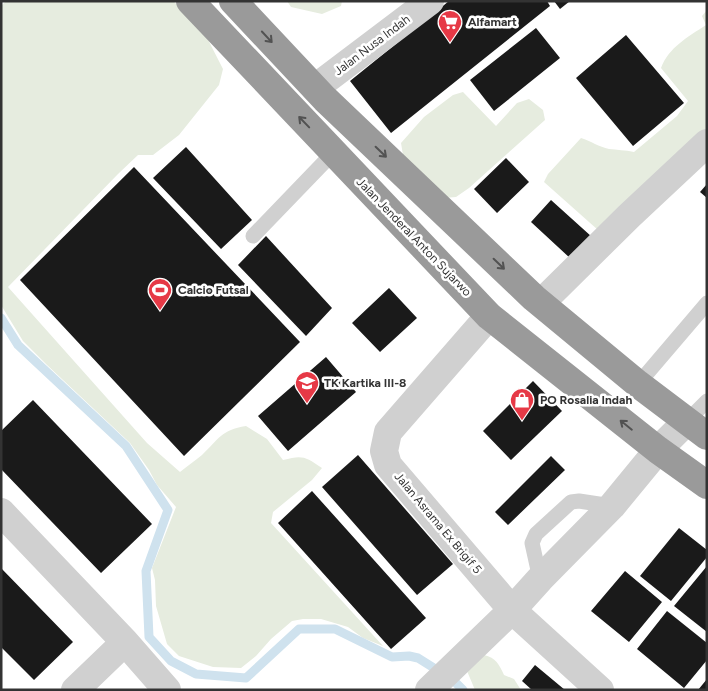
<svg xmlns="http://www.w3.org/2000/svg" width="708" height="691" font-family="Figtree,sans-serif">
<rect width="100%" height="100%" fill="#fff"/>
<path fill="#e6ecdf" d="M6,1H173L201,26L223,69L219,85L179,135L153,155H138L118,174L8,287L147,443L180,472C187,466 195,461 202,455C219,439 221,430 246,426L267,439L283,460C302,455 305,456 322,468L312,480L273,512L271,523L383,646L363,638L348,627L321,619H303L292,621L271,639L256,656L241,668L213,667L179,656L167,644L156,606L155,580L152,568L176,507L157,485L149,470L130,443L47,365L23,341L1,305V6Z
M287,1H342L341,6L322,14L291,7Z
M707,10V152L598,230L544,182L548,174L581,138C591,141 599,147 609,149C617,150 625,150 634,152L677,116L688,101L661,68C669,47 688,37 706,25L702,16Z
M463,92L496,126L517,103L529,99L543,110L545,120L469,188L456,197L444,198L403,155L401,143L424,117L453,95Z
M484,655C496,658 499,664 504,675L514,679L521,690H475L467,671Z"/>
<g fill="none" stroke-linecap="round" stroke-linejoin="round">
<path stroke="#cfe2ee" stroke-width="9" d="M1,318L18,345L126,446L168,510L146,571L149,637L171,661L196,674L246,678L299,629H335L392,657L409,656L418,658L453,680L463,690"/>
</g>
<path fill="#1a1a1a" d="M449,1H547L550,6L391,133L350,81Z
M554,1H570L560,9Z
M536,28L560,58L494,111L470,80Z
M626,35L684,103L633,146L576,78Z
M186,147L252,220L221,249L153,178Z
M506,158L529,182L497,213L474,189Z
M134,167L300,342L184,456L20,280Z
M707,184V198L700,192Z
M551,200L592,237L571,259L531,222Z
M266,236L332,308L306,336L238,265Z
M389,288L417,318L380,352L352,323Z
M326,357L356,392L288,451L258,416Z
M533,381L562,411L511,460L483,431Z
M33,400L152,524L101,573L1,469V431Z
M358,455L453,564L417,595L322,487Z
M551,456L565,470L508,525L495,512Z
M312,491L426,618L391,649L278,523Z
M679,528L707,550V557L671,601L640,576Z
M707,566V632L674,606Z
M1,568L73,642L34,680L1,647Z
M625,571L662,602L629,642L591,611Z
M667,611L707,643V660L684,688L637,649Z
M535,665L565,690H532L522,681Z
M707,679V690H698Z"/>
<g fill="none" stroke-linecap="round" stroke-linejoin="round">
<path stroke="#d0d0d0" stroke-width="15" d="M253,236L334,152
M638,384L707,303
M686,422L707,401
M540,579L532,543L536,534L571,502L579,501L612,506"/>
<path stroke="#d0d0d0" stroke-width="28" d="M315,88L430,1
M541,303L629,216L707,143
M489,316L388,432L384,451L388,465L512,610L600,690
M1,512L125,642
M75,690L125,642L167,690
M429,690L512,610L540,579L612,506L658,450L686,422"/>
<path stroke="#9a9a9a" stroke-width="28" d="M190,1L489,316L658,450L707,485
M233,1L325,99L534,298L638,384L707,436"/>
</g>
<defs><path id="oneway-shaft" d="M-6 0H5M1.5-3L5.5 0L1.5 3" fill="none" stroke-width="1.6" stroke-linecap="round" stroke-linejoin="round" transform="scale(1.25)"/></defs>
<g stroke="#525252">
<use href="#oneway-shaft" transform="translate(267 37) rotate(47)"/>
<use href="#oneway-shaft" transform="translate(304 122) rotate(-134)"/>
<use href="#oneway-shaft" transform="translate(381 152) rotate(44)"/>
<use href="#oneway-shaft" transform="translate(499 264) rotate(44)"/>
<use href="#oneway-shaft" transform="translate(626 425) rotate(-141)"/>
</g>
<defs>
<g id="supermarket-pin" transform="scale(1.25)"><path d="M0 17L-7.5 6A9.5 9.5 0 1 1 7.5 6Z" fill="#e63946" stroke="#fff"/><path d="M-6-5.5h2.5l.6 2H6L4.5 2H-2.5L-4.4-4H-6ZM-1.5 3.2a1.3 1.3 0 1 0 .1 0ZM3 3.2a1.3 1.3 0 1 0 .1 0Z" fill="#fff"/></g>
<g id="stadium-pin" transform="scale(1.25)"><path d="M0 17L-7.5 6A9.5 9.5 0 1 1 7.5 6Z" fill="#e63946" stroke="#fff"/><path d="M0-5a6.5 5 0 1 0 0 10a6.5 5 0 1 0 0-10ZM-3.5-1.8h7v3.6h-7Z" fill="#fff"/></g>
<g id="school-pin" transform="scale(1.25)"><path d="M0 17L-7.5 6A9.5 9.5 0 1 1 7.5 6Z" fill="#e63946" stroke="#fff"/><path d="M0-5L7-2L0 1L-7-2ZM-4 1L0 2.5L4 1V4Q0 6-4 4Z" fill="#fff"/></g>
<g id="shop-pin" transform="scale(1.25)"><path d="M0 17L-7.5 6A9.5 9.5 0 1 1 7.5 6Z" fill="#e63946" stroke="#fff"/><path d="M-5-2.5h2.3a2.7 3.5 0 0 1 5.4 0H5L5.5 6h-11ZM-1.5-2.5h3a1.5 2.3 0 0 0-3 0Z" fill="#fff"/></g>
</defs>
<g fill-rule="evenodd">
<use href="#supermarket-pin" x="450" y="22"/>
<use href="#stadium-pin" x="160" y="290"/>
<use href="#school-pin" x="307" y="383"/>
<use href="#shop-pin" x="522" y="400"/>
</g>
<g text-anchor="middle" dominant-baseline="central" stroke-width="5" stroke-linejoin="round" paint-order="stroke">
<g font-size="12" font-weight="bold" fill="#333" stroke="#fff" text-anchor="start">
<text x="468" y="22">Alfamart</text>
<text x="178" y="290">Calcio Futsal</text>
<text x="324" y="383">TK Kartika III-8</text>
<text x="540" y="400">PO Rosalia Indah</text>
</g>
<g font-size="12" fill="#333" stroke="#fff">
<text transform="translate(372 45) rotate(-37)">Jalan Nusa Indah</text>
<text transform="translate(414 237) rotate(46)">Jalan Jenderal Anton Sujarwo</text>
<text transform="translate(438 523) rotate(50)">Jalan Asrama Ex Brigif 5</text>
</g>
</g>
<rect width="708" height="691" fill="none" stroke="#333333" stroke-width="5"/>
</svg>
